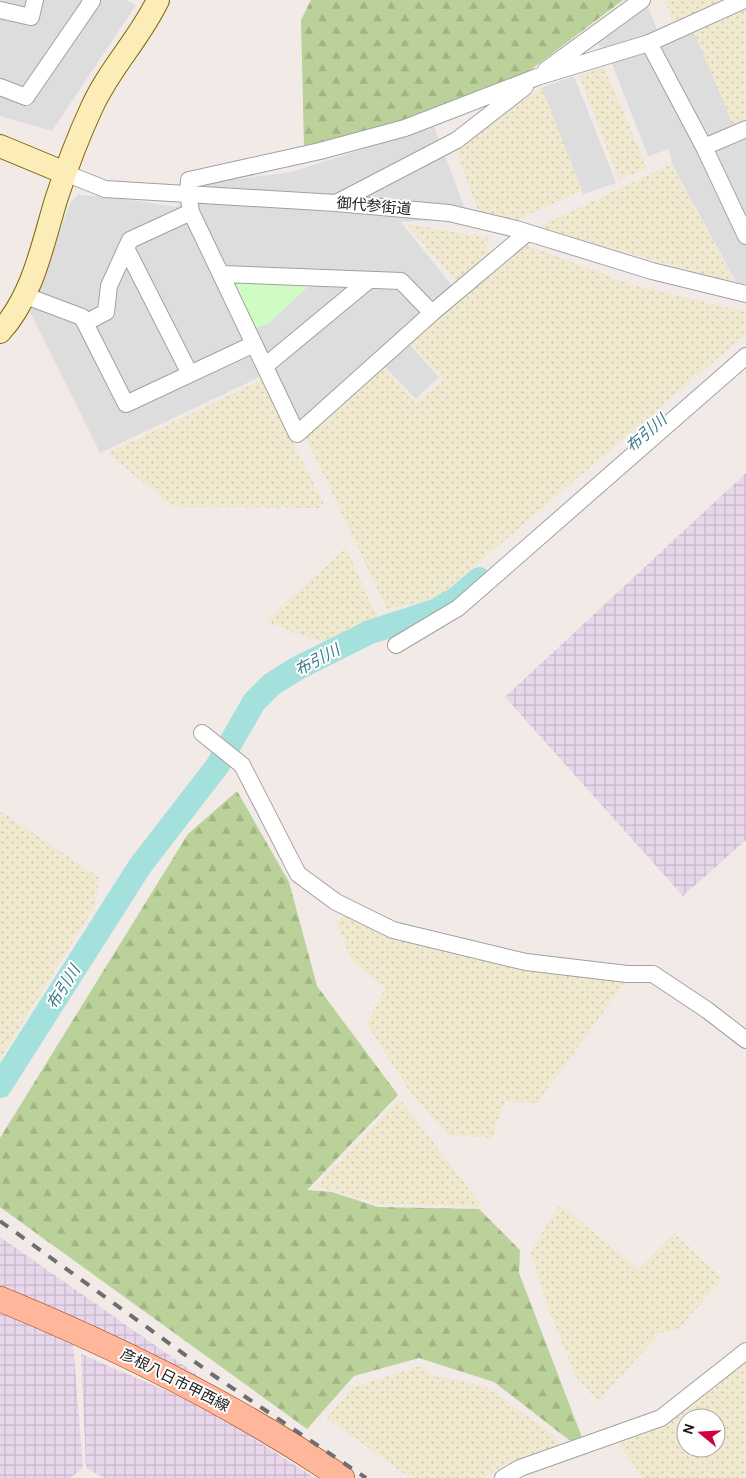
<svg xmlns="http://www.w3.org/2000/svg" width="746" height="1478" font-family="Cabin,'Noto Sans JP',sans-serif">
<defs>
<pattern id="industrial-grid" width="8" height="8" patternUnits="userSpaceOnUse" patternTransform="scale(1.25)"><rect width="8" height="8" fill="#e8d7ea"/><path d="M0 4h8M4 0v8" fill="none" stroke="#c7b8c8"/></pattern>
<pattern id="farmland-dots" width="8" height="8" patternUnits="userSpaceOnUse" patternTransform="scale(1.25)"><rect width="8" height="8" fill="#f0e9d0"/><path d="M2 2h.1M6 6h.1" fill="none" stroke="#cec8b2" stroke-width="1.8" stroke-linecap="round"/></pattern>
<pattern id="forest-firs" width="22" height="20" patternUnits="userSpaceOnUse" patternTransform="scale(1.25)"><rect width="22" height="20" fill="#bad299"/><path d="M5 1l3.5 6h-7zM16 11l3.5 6h-7z" fill="#a0b484"/></pattern>
</defs>
<rect width="100%" height="100%" fill="#f1eae6"/>
<path fill="#dedddd" d="M0,0H126L136,5L52,131L0,116Z
M645,0L660,37L692,22L737,131L746,127V284L736,282L672,164L669,149L648,156L611,61L594,37Z
M574,76L616,183L583,194L541,88Z
M434,127L469,219L401,222L454,288L400,334L439,377L416,399L377,359L291,437L262,376L100,453L30,312L70,203L78,195L110,197L176,207L208,183L291,172Z"/>
<path fill="url(#industrial-grid)" d="M746,473V840L683,896L505,697Z
M0,1237L196,1374L193,1383L0,1296Z
M0,1312L73,1343L83,1468L70,1478H0Z
M81,1354L206,1408L315,1478H105L86,1468Z"/>
<path fill="url(#farmland-dots)" fill-rule="evenodd" d="M665,0H723L674,24Z
M746,9V125L735,130L694,32Z
M604,67L647,168L619,180L579,75Z
M542,88L582,190L511,223L480,216L455,148Z
M671,164L736,284L538,227Z
M406,224L489,238L486,251L492,253L457,282Z
M521,243L636,286L746,312V334L435,600L387,609L305,436L384,368L416,403L444,380L411,343Z
M261,380L324,504L319,508L173,507L108,453Z
M346,548L378,619L327,643L294,633L266,621Z
M0,811L99,877L95,906L0,1059Z
M345,913L411,943L519,968L629,977L537,1103L505,1101L492,1138L448,1135L408,1089L367,1024L385,988L351,960L337,924Z
M400,1099L483,1207L378,1204L316,1186Z
M560,1204L638,1269L674,1233L722,1279L678,1330L660,1333L598,1401L575,1375L548,1307L530,1252Z
M746,1359V1478H643L619,1444L662,1427ZM686,1418H716V1448H686Z
M420,1366L434,1376L485,1386L555,1436L560,1449L504,1465L484,1478H410L327,1418L353,1387Z"/>
<path fill="url(#forest-firs)" d="M311,0H623L529,71L405,121L304,146L301,20Z
M237,791L289,882L317,986L398,1095L307,1190L332,1192L378,1207L479,1209L520,1250L519,1273L583,1440H569L494,1382L419,1358L354,1376L307,1429L0,1207V1138L188,834Z"/>
<path fill="#cefcc2" d="M243,281L311,284L268,324L254,329L233,285Z"/>
<g fill="none" stroke-linecap="round" stroke-linejoin="round">
<path stroke="#a4e0dc" stroke-width="24" d="M0,1086L140,866L218,765L254,702L272,684L298,668L370,632L435,611L456,599L479,579"/>
<g stroke="#a1a1a1" stroke-width="18">
<path id="street" d="M0,10L31,17L35,0
M649,43L704,147L746,236
M546,70L642,0
M0,87L26,97L92,1L90,0
M704,147L746,129
M65,173L105,189L336,203L449,213L516,229L652,271L746,294
M336,203L457,140L525,87
M527,233L432,313L297,434L191,212L188,193L189,180L320,151L405,128L537,77L649,43L744,0
M126,248L190,374
M221,274L401,281L432,313
M26,296L82,317L126,404L254,344
M85,323L106,312L109,286L130,240L191,212
M265,366L369,280
M396,645L458,608L746,356
M202,733L242,765L298,874L336,902L393,930L526,962L627,974H653L707,1010L746,1040
M503,1478L520,1468L661,1418L746,1351"/>
</g>
<g stroke="#7d6600" stroke-width="24">
<path id="secondary" d="M0,146L65,173
M0,332C33,296 42,246 56,200C66,169 78,137 92,107C109,69 140,38 158,0"/>
</g>
<g stroke="#9b3a00" stroke-width="26">
<path id="primary" d="M0,1299C119,1348 235,1405 342,1478"/>
</g>
<use href="#street" stroke="#fff" stroke-width="16"/>
<use href="#secondary" stroke="#fcecb8" stroke-width="22"/>
<use href="#primary" stroke="#ffb79c" stroke-width="25"/>
<path stroke="#6e6e6e" stroke-width="4" stroke-dasharray="10 10" stroke-linecap="butt" d="M0,1221L213,1375L366,1478"/>
</g>
<g text-anchor="middle" dominant-baseline="central" stroke-width="4" stroke-linejoin="round" paint-order="stroke">
<g font-size="15" fill="#202020" stroke="#fff">
<text transform="translate(374 206) rotate(5)">御代参街道</text>
<text transform="translate(175 1380) rotate(27)">彦根八日市甲西線</text>
</g>
<g font-size="16" font-style="italic" fill="#3a7b8b" stroke="#fff">
<text transform="translate(646 433) rotate(-41)">布引川</text>
<text transform="translate(317 660) rotate(-28)">布引川</text>
<text transform="translate(63 987) rotate(-58)">布引川</text>
</g>
</g>
<g transform="translate(701 1433) rotate(288)"><circle r="24" fill="#ffffff" stroke="#a6a6a6"/>
<path d="M0-4L9 19L0 12L-9 19Z" fill="#cf003d"/>
<text y="-8" font-size="14" font-weight="bold" text-anchor="middle" fill="#202020">N</text>
</g>
</svg>
